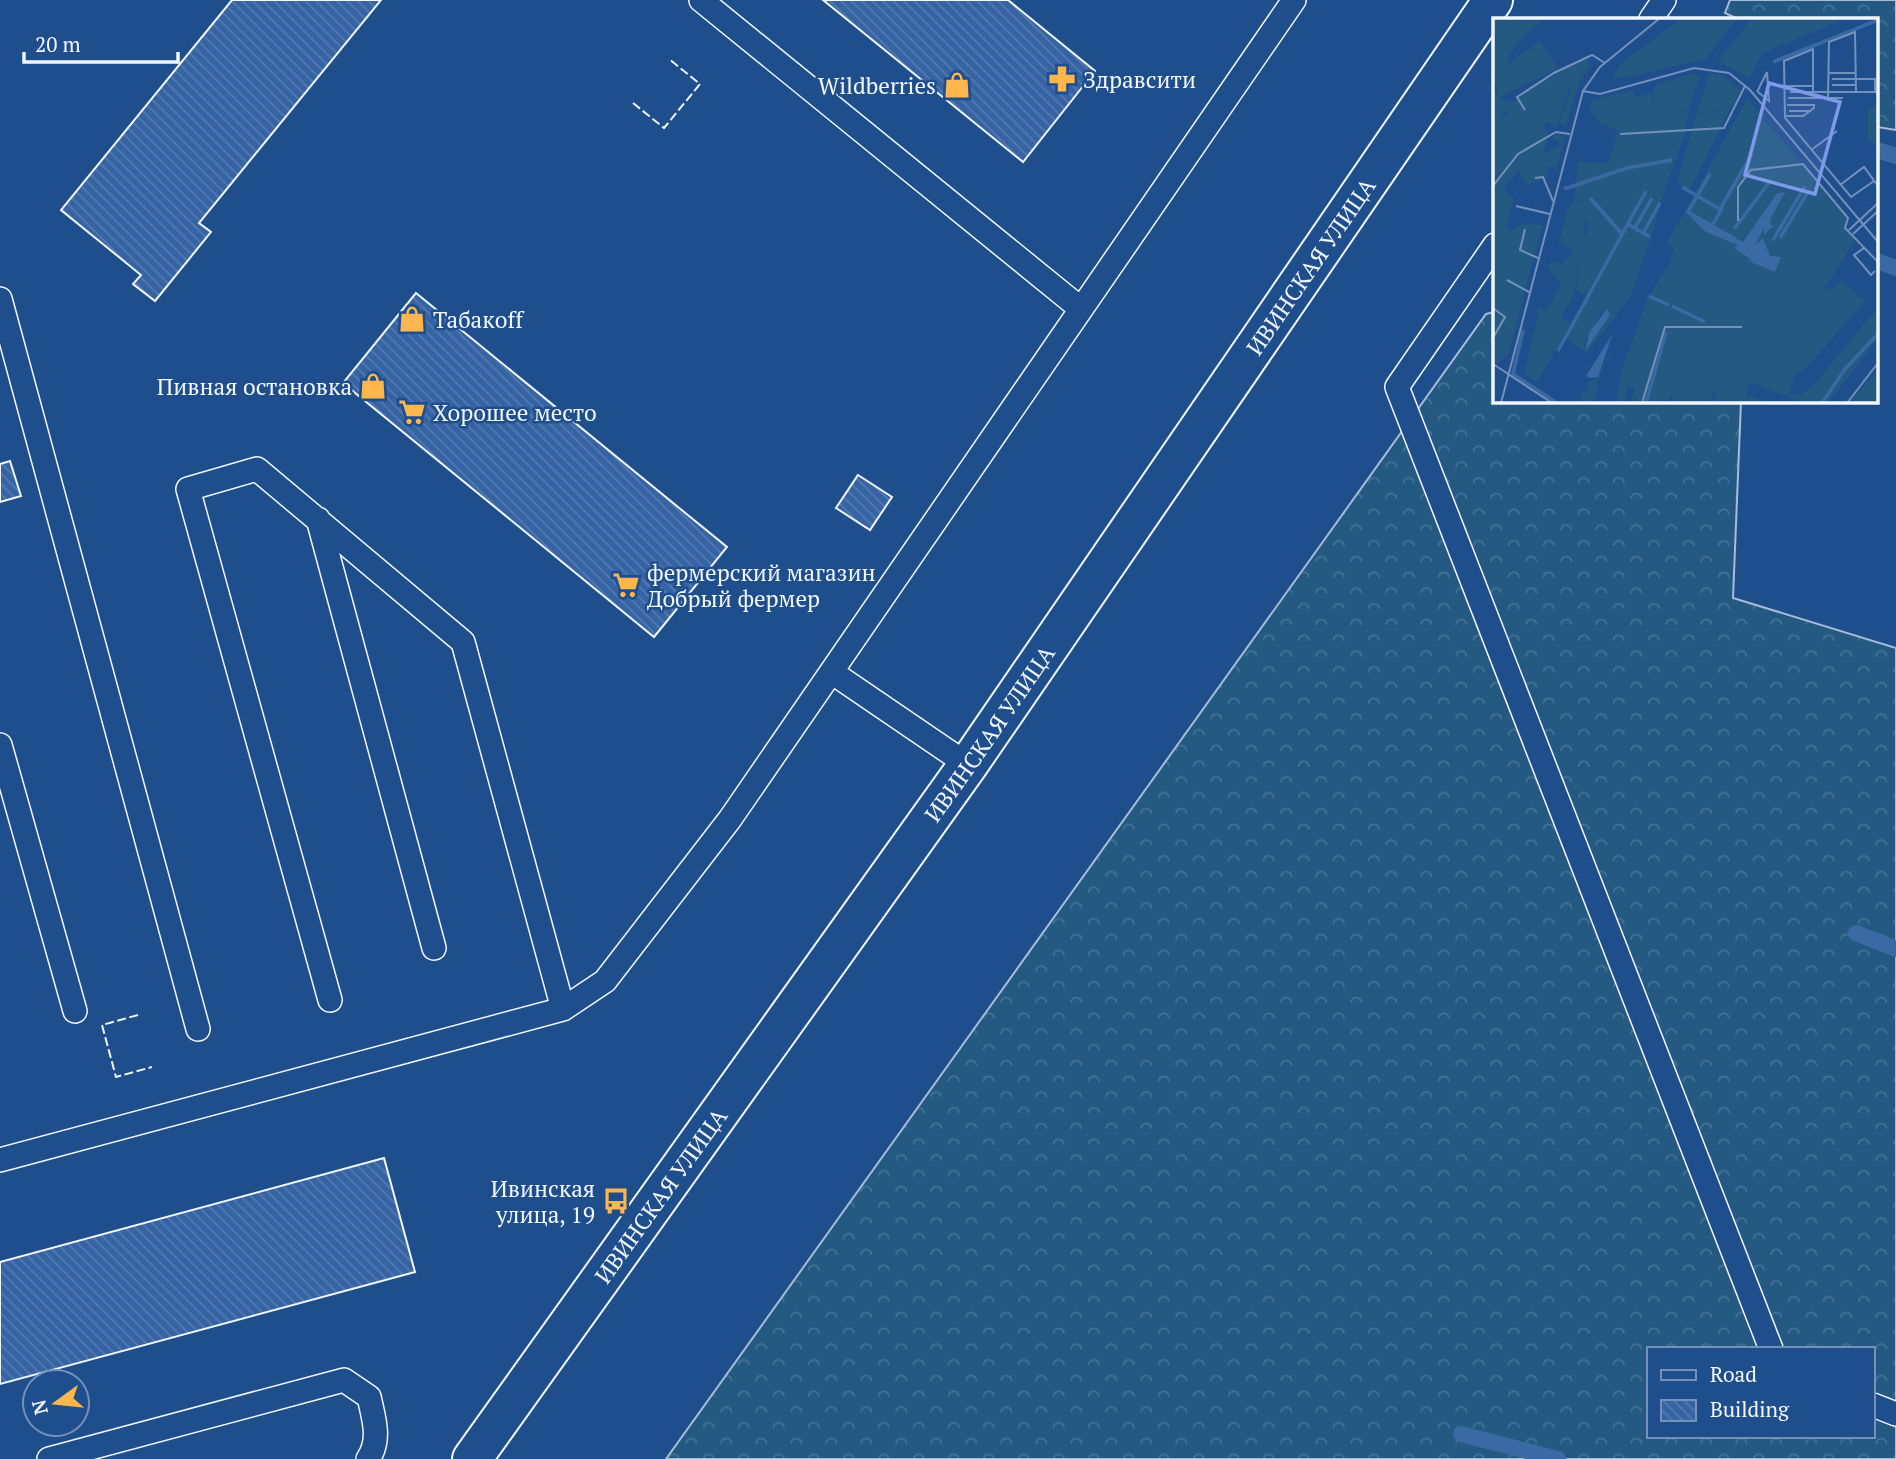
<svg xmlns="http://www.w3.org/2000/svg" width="1896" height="1459" font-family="'PT Serif',serif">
<defs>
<pattern id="forest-crowns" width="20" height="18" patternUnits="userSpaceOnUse" patternTransform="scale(1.75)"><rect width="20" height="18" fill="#245a82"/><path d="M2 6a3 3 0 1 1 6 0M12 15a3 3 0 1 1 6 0" fill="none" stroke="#447295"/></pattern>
<pattern id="building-back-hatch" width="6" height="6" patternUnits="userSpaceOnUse" patternTransform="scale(1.75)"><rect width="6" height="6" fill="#3563a3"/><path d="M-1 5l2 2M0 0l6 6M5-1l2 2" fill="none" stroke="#537ab1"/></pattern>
</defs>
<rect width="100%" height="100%" fill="#1f4e8c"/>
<path fill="url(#forest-crowns)" stroke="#a8bbd7" stroke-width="2" fill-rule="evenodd" d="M1730,0H1896V130L1877,127V19H1738L1725,13Z
M1495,312V401H1741L1733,598L1896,648V1459H666L1486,314ZM1649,1349H1873V1436H1649Z"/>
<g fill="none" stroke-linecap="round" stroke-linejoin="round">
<path stroke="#3b69a3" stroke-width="16" d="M1877,150L1896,156
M1877,261L1896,268
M1856,933L1896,949
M1461,1434L1558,1459"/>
</g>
<path fill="url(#building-back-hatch)" stroke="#f2f6ff" stroke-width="2" d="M232,0H381L199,223L211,232L155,301L133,284L141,275L61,210Z
M823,0H1008L1095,71L1023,162Z
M416,293L727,547L654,637L343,383Z
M10,461L21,496L0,502V464Z
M858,475L892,497L870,530L836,508Z
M384,1158L415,1272L0,1384V1262Z"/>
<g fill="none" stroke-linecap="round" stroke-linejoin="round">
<g stroke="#f2f6ff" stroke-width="26">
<path id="lane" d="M701,0L1081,309
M1651,19L1664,0
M1495,245L1397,387L1771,1349
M0,299L198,1029
M318,519L434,948
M833,673L968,765
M0,745L75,1011
M330,1000L188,489L257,469L463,642L563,1009
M0,1160L563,1009L605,981L730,819L1294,0
M1873,1405L1896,1414
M49,1459L344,1380L369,1397C374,1419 381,1440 368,1459"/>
</g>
<g stroke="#f2f6ff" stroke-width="42">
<g id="secondary">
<path id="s1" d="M472,1459L968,765L1493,0"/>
</g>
</g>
<use href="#lane" stroke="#1f4e8c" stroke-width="23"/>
<use href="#secondary" stroke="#1f4e8c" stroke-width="38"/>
<path stroke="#f2f6ff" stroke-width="2" stroke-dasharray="9 3.5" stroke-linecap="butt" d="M633,103L664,128L700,84L669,59
M138,1015L102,1025L116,1077L152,1067"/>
</g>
<defs>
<g id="pharmacy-bare" transform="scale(2.1)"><path d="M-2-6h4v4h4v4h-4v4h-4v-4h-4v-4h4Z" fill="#ffb74d" stroke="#1f4e8c" stroke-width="2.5" paint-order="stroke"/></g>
<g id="shop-bare" transform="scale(2.1)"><path d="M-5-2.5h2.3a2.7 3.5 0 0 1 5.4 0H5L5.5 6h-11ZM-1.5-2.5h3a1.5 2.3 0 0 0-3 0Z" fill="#ffb74d" stroke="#1f4e8c" stroke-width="2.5" paint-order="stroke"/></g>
<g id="supermarket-bare" transform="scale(2.1)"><path d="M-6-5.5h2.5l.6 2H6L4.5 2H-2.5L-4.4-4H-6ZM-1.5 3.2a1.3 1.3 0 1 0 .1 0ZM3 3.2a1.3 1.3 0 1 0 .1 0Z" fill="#ffb74d" stroke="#1f4e8c" stroke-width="2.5" paint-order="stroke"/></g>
<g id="bus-bare" transform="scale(2.1)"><path d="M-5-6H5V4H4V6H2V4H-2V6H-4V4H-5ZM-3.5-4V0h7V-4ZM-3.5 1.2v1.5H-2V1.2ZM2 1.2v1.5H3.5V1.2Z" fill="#ffb74d" stroke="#1f4e8c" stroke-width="2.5" paint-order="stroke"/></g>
</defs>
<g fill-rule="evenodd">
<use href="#pharmacy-bare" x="1062" y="79"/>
<use href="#shop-bare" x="957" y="85"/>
<use href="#shop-bare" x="412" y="319"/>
<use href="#shop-bare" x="373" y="386"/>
<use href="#supermarket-bare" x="412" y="412"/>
<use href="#supermarket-bare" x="626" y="585"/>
<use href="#bus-bare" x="616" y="1201"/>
</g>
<g text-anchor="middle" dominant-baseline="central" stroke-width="5" stroke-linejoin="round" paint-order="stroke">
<g font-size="23" fill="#f2f6ff" stroke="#1f4e8c" text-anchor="start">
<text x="1083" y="79">Здравсити</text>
<text x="936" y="85" text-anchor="end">Wildberries</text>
<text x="433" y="319">Табакoff</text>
<text x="352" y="386" text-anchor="end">Пивная остановка</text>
<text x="433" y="412">Хорошее место</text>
<text x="647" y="572">фермерский магазин<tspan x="647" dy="26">Добрый фермер</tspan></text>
<text x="595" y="1188" text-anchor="end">Ивинская<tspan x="595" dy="26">улица, 19</tspan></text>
</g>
<g font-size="23" fill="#f2f6ff" stroke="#1f4e8c">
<text stroke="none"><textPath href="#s1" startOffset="1458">ИВИНСКАЯ УЛИЦА</textPath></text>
<text stroke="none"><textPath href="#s1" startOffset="891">ИВИНСКАЯ УЛИЦА</textPath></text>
<text stroke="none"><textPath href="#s1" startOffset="324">ИВИНСКАЯ УЛИЦА</textPath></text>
</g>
</g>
<g transform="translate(1493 18)">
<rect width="385" height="385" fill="#1f4e8c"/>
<path d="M254,81L356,202L351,210L363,220L332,270L337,273L349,262L372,283L316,347L301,358L296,376L307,377L320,368L385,289V321L335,385H312L256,364L253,376L275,385L221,384L224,369L215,385H179L180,375L174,385H137L142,371L134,367L132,385H123L127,358L155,279L177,245L185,215ZM385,353V385H354Z" fill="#245a82"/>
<path d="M0,0H51L23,26L14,42L17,51L0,57ZM189,0H244L213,41L130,60L120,58L127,46ZM259,0H352L270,35L256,60L225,43ZM99,47L86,65L73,107L66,105L81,61ZM201,55L206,60L195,94L160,91L162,67ZM217,55L230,57L248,73L237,91L203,96ZM0,71L6,80L21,84L6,99L0,92ZM254,81L313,152L312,164L319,172L327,170L297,228L302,237L315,239L308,255L290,233L317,173L296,160L288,172L283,168L277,180L258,192L247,218L197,194L193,198L204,220L199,228L186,234L174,225ZM137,98L163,105H139L140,120H123L124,112L108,107ZM61,116L72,119L64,150L56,148L57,131L66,129L67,123L60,122ZM143,167L172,170L160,213L138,278L94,335L71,319L96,279L83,272L89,219L96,213L93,199L74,192L81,183L111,180ZM109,293L114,300L92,332L91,326ZM124,317L104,365L102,383H87L90,373H95L93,365L105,359Z" fill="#245a82" fill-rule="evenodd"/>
<path d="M47,23L65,50L6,80L0,57ZM92,40L99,49L77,67L63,110L56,104L50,107L56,117L51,134L59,136L53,160L34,167L26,152L10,171L21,181L13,209L17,213L30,205L49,208L16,335L4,346L0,343V92L6,99L14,97L15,89L35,72ZM140,72L142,79L160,75V91L195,94L192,117L172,170L143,167L111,180L81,183L85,144L115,145L123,120L142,118L124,114L126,111L139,105H162L137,98L108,107L97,93L98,82ZM237,91L197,171L184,166L203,96ZM74,192L93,199L81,276L68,299L78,305L44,364L31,356L45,300L44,289L54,292L68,267L55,250L58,243L70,246L80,232L66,226Z" fill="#245a82"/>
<path d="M385,86V126L381,127L375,122V91Z" fill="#245a82"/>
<path d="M292,174L278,200L277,207H281L271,217V210L262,227L270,220L277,238L288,239L282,254L253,242L260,243L241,230L245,227L213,214L195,197L250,224L284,175ZM114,291L117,297L92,333L97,313ZM120,315L105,359L97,360L93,358Z" fill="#3b69a3"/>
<path fill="none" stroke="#3b69a3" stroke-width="3.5" d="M280,44L385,2M217,156L195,194L242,221M189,169L228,192L220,206M71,171L134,150L179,142M97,180L129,216M227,191L259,136M136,207L157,219M142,210L159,180M241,211L278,162M150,215L167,185M287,220L316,172M280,222L312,168M156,278L176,287M179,288L212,304M30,312L20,356L64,385M65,333L153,173M153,385L173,314M329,385L352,351L385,316"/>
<path fill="none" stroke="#7391ba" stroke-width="2" d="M336,55H362M339,61H382V74M339,67H363M291,68H320M90,73L107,76L201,50L236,55L257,72L385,224M264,74L274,54M265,74L276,83L274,54M297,74H385M320,74V31L291,43L292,100L358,179L381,163M295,80H350M335,80L336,24L362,14L363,74M32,92L24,79L61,55L99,37L112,45M296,93H318M291,98H310L321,90V87H294M127,116L231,110L252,68M318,132L344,113M42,160L50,159L60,183M347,167L371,149L385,168M0,168L25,136L63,114L77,116M23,188L57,196M245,203V169L258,152L310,146L355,200L352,210L385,244M32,211L27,232L45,240M356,212L385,185M360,216L385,193M371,230L361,237L378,257L382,253M14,262L36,274M0,290L12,299L0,320M0,346L59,385M8,385L90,73L107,49L167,0M149,385L172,309H249M354,385L385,345"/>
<path fill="#7d9aea" fill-opacity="0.15" stroke="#7d9aea" stroke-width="3.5" d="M276,65L347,84L322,176L252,157Z"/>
<rect width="385" height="385" fill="none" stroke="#f2f6ff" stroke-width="3.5"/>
</g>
<rect x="1647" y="1347" width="228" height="91" fill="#1f4e8c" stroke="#7391ba" stroke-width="2"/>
<rect x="1661" y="1370" width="35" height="10" fill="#1f4e8c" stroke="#7391ba" stroke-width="2"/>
<text x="1710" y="1382" font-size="21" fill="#f2f6ff">Road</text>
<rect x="1661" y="1400" width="35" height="21" fill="url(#building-back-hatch)" stroke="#7391ba" stroke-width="2"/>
<text x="1710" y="1417" font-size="21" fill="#f2f6ff">Building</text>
<g transform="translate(56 1403) rotate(255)"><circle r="33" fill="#1f4e8c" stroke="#7391ba" stroke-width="2"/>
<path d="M0-5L12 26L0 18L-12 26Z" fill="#ffb74d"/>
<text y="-10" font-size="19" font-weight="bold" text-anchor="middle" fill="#f2f6ff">N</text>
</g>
<path d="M24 52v10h154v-10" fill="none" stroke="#f2f6ff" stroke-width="3.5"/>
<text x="35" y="52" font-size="21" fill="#f2f6ff" stroke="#1f4e8c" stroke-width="5" paint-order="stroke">20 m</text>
</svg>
